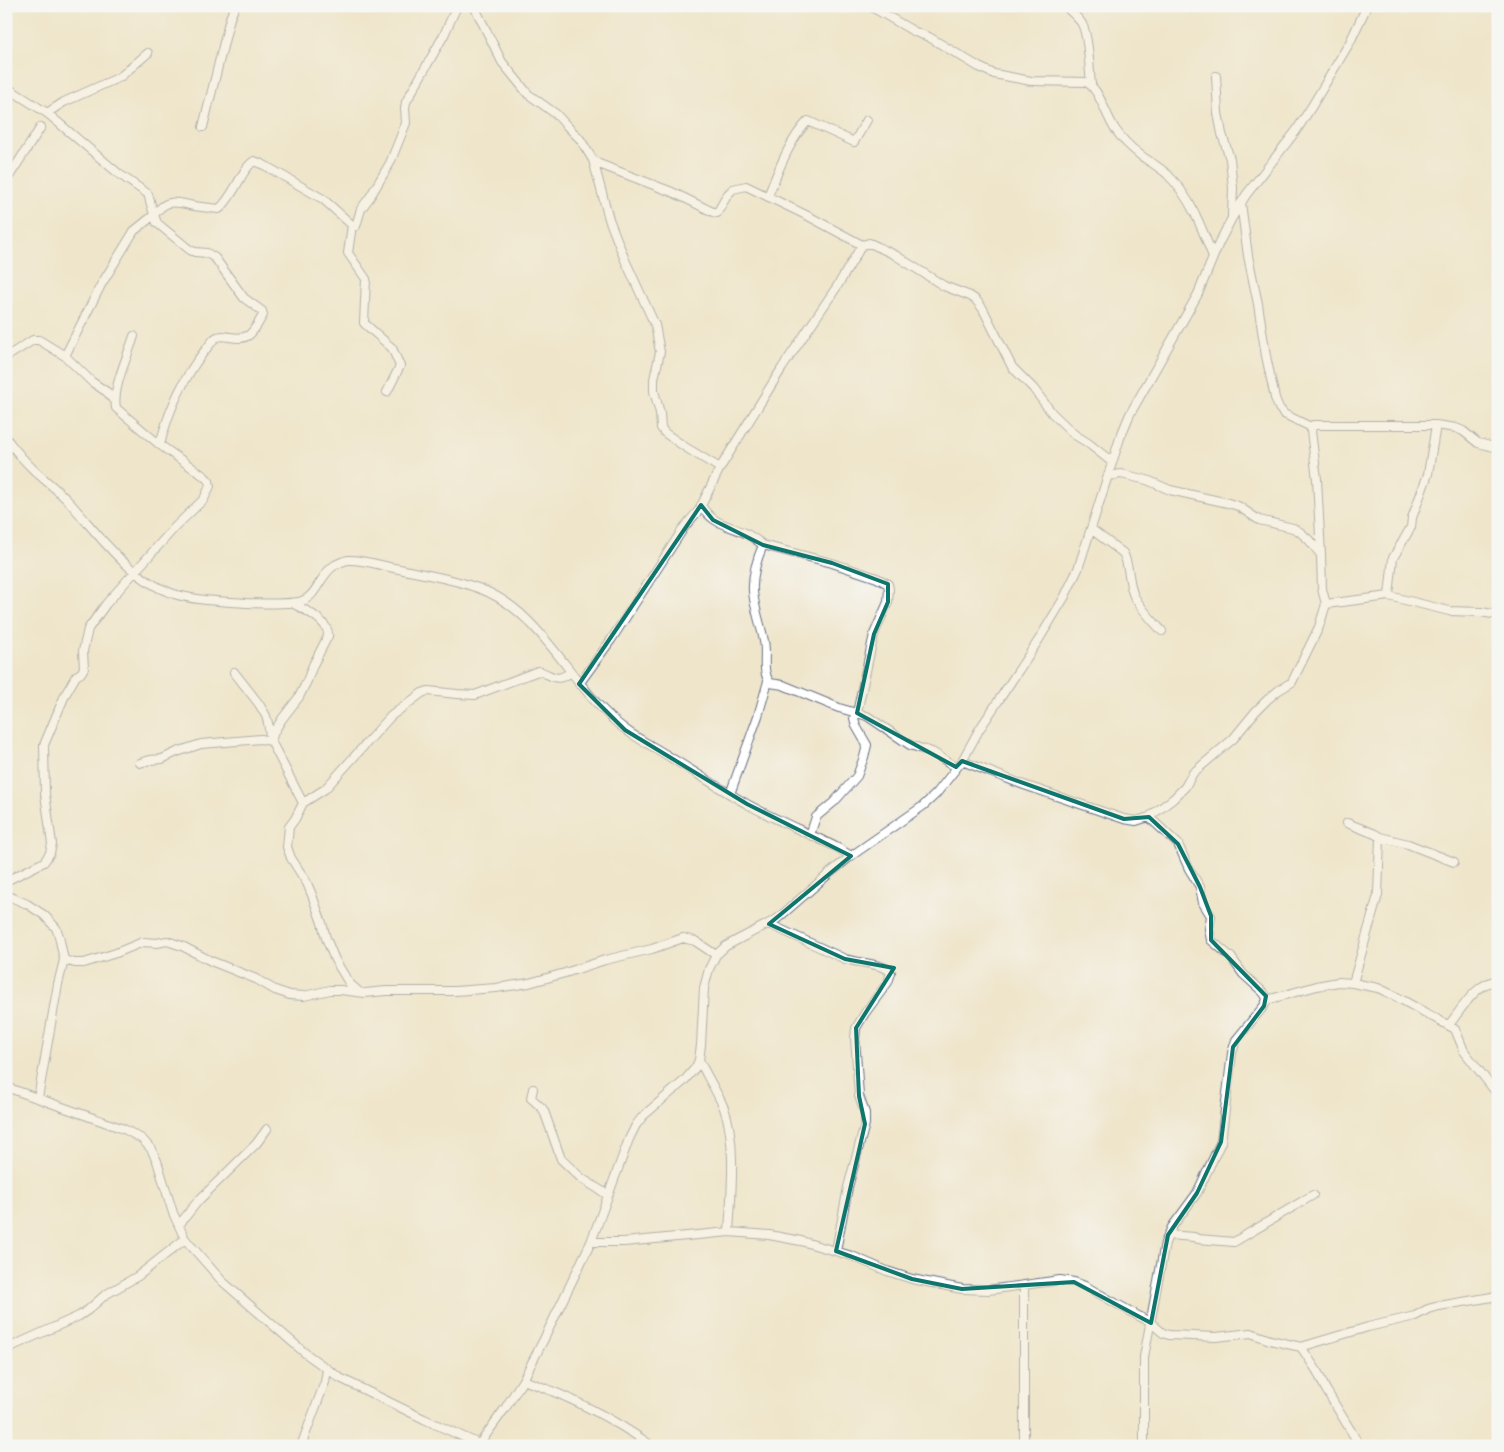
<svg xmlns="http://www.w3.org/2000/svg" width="1504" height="1452" font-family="'IM FELL French Canon',serif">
<rect width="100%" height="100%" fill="#f6f6f2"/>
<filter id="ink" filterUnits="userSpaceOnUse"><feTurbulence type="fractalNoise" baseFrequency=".02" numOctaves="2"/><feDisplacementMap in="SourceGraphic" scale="10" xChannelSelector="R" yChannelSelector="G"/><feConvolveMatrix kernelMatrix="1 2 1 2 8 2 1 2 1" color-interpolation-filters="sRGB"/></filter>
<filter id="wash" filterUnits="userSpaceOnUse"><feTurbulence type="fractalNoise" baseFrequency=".0096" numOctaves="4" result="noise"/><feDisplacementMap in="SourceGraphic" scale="20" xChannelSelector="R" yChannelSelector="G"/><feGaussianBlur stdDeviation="1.12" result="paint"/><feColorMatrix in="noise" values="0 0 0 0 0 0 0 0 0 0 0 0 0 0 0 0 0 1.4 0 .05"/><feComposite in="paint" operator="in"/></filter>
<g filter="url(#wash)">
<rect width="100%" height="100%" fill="#efe5cb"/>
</g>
<g filter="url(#ink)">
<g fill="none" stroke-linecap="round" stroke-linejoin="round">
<g stroke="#656f84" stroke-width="10">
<path id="minor" d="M474,6L502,62L528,94L556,114L566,125L580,139L593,160L599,164L672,192L713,212L717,213L728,194L733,189L746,186L810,217L862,245L869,243L874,245L895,255L944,286L970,296L976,300L983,309L1012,367L1033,388L1052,413L1075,435L1088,443L1112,462
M870,6L915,32L929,37L979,67L994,74L1031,81L1085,82C1099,86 1106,117 1115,129C1122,139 1130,147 1139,154C1148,161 1158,166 1167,174C1190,196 1202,228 1213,257
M1065,6C1071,12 1078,17 1082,24C1089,37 1089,67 1091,84
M1216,76L1218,113L1222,134L1230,159L1233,188L1232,216
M6,87L47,113L119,174L148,194L154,215L134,231L101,285L65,356
M47,113L64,102L120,77L148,53
M203,127L230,18L235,6
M593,160L609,219L625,260L655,325L660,352L654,379V391L660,413L661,428L665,433L685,447L720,468
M6,181L41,127
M768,196C778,172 789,140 808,121L854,142L867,120
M1241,203L1248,256L1258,304L1266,356L1275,398L1279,408L1284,414L1311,427
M352,225L348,253L366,279L364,323L392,348L400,366L387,392
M6,357L33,340H39L65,356L92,382L107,392L114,401
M6,438C15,450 25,462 36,472C47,482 60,492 70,503C98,534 129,578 171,593C195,601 221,601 246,603C259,603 290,605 302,601C318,595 320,574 335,565C340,563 344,560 349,560C364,560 380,565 394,568C422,574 451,578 478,588C544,611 571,690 626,730C641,741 658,749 673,759C698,774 722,790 747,804C776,820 808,833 838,848L851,856
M160,445C167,416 180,386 197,361C202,354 208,347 214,339C222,331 237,343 249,335C255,330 259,322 263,315L262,311L244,298L215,258L207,253L195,252L190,250L157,223L154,215C166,198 176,202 194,206C202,207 210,208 219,209C234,197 242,168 254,161L264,165L323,199L352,225L356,226L361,209L370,197L390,163L406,123L405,108L406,102L444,35L457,6
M701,505C713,525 727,524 747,534C752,537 758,541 763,545C757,559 752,575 753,591C754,608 761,625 764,641C767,655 761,671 770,683L783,685L839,708L867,716L910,745L932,752L956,767
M1091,529L1123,553C1130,565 1128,583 1134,596C1141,609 1152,620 1162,631
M763,545L832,563L877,578L888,584L889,589L888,602L874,634L857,713L854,718L856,726L867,745L864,757L857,776L834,802L816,817L810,835
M1321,555L1317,479L1311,431L1313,425H1436L1456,428L1463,431L1478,443L1498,448
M1389,596L1393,558L1411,527L1412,518L1428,474L1436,425
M1326,604L1389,596L1449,611L1481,612L1498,615
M234,672L259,704L266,716L268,723L271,741L303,803
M579,684L611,640L685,526L699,510L720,468L782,368L838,285L862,245
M962,761L1024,785L1124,819L1136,821L1149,817L1173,799L1185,787L1193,773L1233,739L1256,711L1268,699L1279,690L1292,682L1319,627L1326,604L1322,589L1321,555L1309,540L1300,532L1293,528L1259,520L1238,506L1228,503L1170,490L1147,480L1121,474L1108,476
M140,763L150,760L162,759L177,752L201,744L261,739L271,741L274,732L282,719L299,697L307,681L313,665L328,636C330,621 303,609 292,603
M730,794L758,716L768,681
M1149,817L1178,844L1189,869L1200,887L1203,903L1211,916L1209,929L1211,940L1231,957L1243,974L1263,992L1266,996L1267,1000
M1347,823L1375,834L1380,837L1408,844L1454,862
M6,881L44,862L50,853L52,844L45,794L44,745L65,695L76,676L81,673L84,668L83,651L88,629L106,604L122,586L176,526L204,499L210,486L209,481L204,476L160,445L116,408C112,388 128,356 134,336
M6,895L27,904L44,915L56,928L59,936L64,960L58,984L38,1098
M769,924L845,959C857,963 884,963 891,973L888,982L865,1013L856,1028L855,1038L859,1096L865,1113V1124L848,1187L836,1251
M64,960L75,963H84L116,953L143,942L157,943L167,941L182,946L211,961L256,979L275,990L290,995L304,996L330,990H340L365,993L386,991H455L496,988L529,983L565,973L605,960L652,949L683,938L695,941L716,955
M1353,983L1378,895L1380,837
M358,991L349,983L335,960L326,938L322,923L312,895L307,883L291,858L287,847L289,827L295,819L303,803L325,789L391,716L422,693L428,691L457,694L475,695L538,671C554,675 554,683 570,673
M1449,1025C1460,1011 1478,980 1498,981
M699,1060C707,1076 717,1092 724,1108C737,1143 731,1195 729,1232
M6,1087L124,1129L142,1139L151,1149L157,1161L173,1213L185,1239L222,1281L305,1353L340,1378L424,1419L479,1444
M533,1089L531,1098L542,1108L544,1111L561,1159L581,1178L608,1195
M179,1225L198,1201L256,1144L267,1129
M1168,1235L1194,1237L1198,1239L1234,1242L1313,1195
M591,1242H624L729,1232L769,1235L801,1241L852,1256L887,1271L912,1279L962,1289L988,1290L1060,1280L1074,1282L1085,1286L1151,1323L1163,1333L1169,1335L1216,1337L1251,1333L1270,1340L1301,1347L1368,1327L1415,1316L1428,1309L1439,1306L1498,1296
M1301,1347L1317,1371L1325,1388L1360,1446
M6,1349L79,1316L88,1310L105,1295L138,1276L185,1239
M523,1380C569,1396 612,1418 652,1446
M301,1446L325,1382L327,1369
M478,1446L506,1407L523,1380L544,1339L591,1242L629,1139L636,1125L643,1116L684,1081L696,1067L699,1060L701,1045L704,988L709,969L716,955L726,946L777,919L831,872L851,856L923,806L936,794L962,761L979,730L1038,641L1064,598L1078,569L1120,438L1130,414L1198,294L1219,243L1232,218L1246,195L1296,131L1312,106L1350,42L1367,6
M1024,1446V1286
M1144,1446V1357L1165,1243L1172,1227L1197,1193L1221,1142L1232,1053L1236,1040L1264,1006L1267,1000L1317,986L1338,982L1353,983L1378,988L1393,995L1455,1029L1464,1051L1498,1095"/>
</g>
<use href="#minor" stroke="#fff" stroke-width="8"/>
</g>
</g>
<path d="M0 0H1504V1452H0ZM701,505L713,520L763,545L832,563L888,584V602L874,634L857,713L956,767L962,761L1124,819L1149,817L1178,844L1200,887L1211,916V940L1266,996L1264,1006L1233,1047L1221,1142L1197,1193L1168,1235L1151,1323L1074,1282L962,1289L912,1279L836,1251L865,1124L859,1096L856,1028L894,968L845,959L769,924L851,856L747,804L625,730L579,684Z" fill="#efe5cb" fill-opacity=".55" fill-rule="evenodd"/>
<path fill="none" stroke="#0f766e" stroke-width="4" stroke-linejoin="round" d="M701,505L713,520L763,545L832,563L888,584V602L874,634L857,713L956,767L962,761L1124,819L1149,817L1178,844L1200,887L1211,916V940L1266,996L1264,1006L1233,1047L1221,1142L1197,1193L1168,1235L1151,1323L1074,1282L962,1289L912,1279L836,1251L865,1124L859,1096L856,1028L894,968L845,959L769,924L851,856L747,804L625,730L579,684Z"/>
<rect width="1504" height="1452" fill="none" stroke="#f6f6f2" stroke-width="25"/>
</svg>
